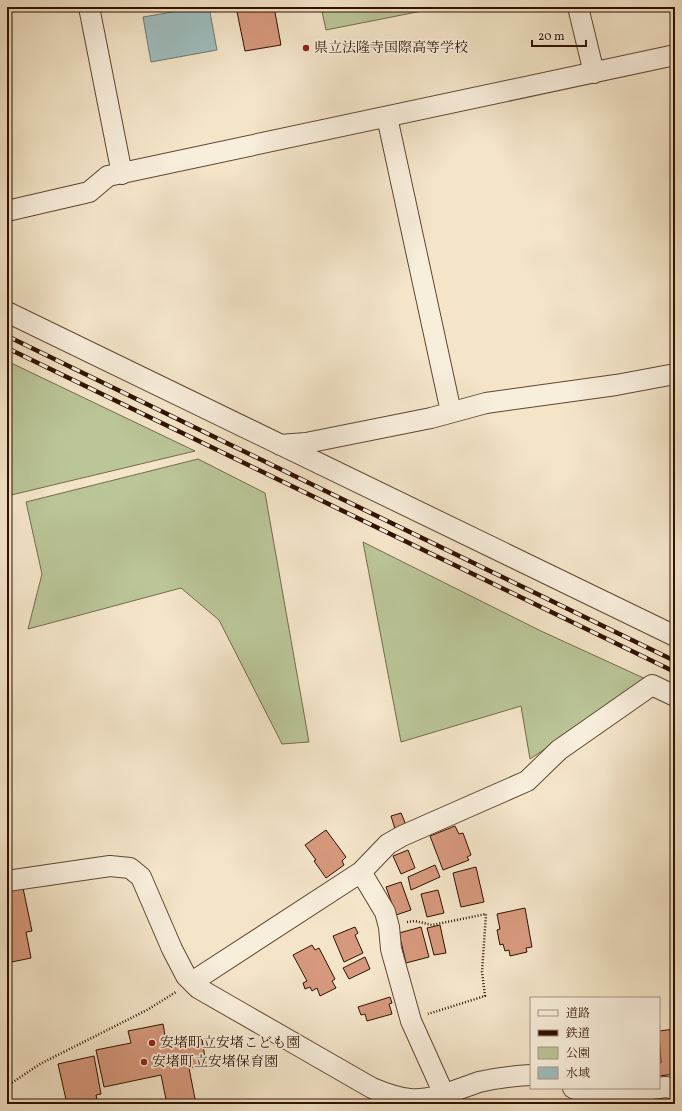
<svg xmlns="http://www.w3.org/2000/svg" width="682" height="1111" font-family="Vollkorn,'Noto Serif JP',serif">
<rect width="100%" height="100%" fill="#f4e5c9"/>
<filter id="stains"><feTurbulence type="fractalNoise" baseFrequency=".005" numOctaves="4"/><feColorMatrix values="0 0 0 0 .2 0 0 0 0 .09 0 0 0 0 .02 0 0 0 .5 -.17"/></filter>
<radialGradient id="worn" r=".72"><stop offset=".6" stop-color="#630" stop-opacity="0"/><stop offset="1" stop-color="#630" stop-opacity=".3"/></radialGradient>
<path fill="#bac598" stroke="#746b4c" d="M321,7H421L422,11L326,30Z
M7,361L195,451L7,496Z
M198,459L265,493L309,742L282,744L219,620L181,588L28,629L42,574L26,502Z
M363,542L541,631L648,680L530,759L521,706L401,742Z"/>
<path fill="#9fbdbe" stroke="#727872" d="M201,7H209L217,50L151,62L143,17Z"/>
<path fill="#d7997d" stroke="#2f1100" d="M236,7H274L281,45L245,51Z
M401,813L406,825L395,829L391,816Z
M455,826L459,834L463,833L471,855L467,857L469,860L443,870L430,836Z
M326,830L346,857L342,861L344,865L326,878L314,861L316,860L305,845Z
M408,850L415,868L401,874L393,856Z
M435,865L440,877L411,890L408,877Z
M476,867L484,902L461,907L453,873Z
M401,882L411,910L396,915L386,887Z
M23,888L32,931L26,932L31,958L7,963V891Z
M438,890L444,913L427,917L421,894Z
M525,908L532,947L526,948L527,952L510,956L509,950L505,951L503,944L500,945L497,930L500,929L497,914Z
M440,925L446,953L434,955L427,928Z
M355,927L358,933L355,935L363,953L344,962L333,936Z
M421,927L429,957L406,963L399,933Z
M312,945L315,950L319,948L335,979L332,981L336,988L320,996L317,988L312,991L310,987L305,989L303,983L307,981L293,955Z
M365,957L370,969L349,979L343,968Z
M390,997L392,1003L389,1004L392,1014L367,1021L365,1014L361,1015L358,1007Z
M163,1024L167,1046L202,1039L206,1064L189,1068L196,1104H167L161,1075L104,1087L96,1050L131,1043L128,1031Z
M675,1029V1074L659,1076V1063H661L659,1031Z
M94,1056L101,1094L96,1095L98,1104H67L58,1064Z"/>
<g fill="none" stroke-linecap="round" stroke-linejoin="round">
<g stroke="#604632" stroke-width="22">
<path id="street" d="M89,7L122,174
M578,7L594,73
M387,117L451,412
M7,211L89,192L108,176L675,55
M7,312L675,636
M280,445L306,443L431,418L486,403L616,385L675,374
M361,872L385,912L389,927L391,949L411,1021L447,1101L450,1102
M7,881L110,866L130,868L141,877L172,949L186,976L198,988L372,1088C384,1093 397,1098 410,1099C433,1101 458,1089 479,1082C496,1078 513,1076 531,1075
M192,982L361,872L388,844L402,836L527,781L559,750L652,685L675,696
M573,1088L594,1097L666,1087L675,1089"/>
</g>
<path stroke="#2f1100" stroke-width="2.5" stroke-dasharray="1 2" stroke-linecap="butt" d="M407,922L415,921L432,925L486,914L482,972L485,996L428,1014
M7,1086L40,1064L147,1010L176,992"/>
<use href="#street" stroke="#f8eedc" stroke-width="20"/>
<g stroke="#2f1100" stroke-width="4.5">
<path id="rail" d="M7,336L675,661
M7,348L675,672"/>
</g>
<use href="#rail" stroke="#f8eedc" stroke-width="3" stroke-dasharray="9" stroke-linecap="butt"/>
</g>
<g fill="#8f2418" stroke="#f8eedc" stroke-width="1.5">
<circle cx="306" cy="48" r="4"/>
<circle cx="152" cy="1043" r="4"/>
<circle cx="144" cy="1062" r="4"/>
</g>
<g text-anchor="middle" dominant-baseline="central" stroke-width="3.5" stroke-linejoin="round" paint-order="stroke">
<g font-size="14" fill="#2f1100" stroke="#f8eedc" text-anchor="start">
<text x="314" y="48">県立法隆寺国際高等学校</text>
<text x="160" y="1043">安堵町立安堵こども園</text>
<text x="152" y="1062">安堵町立安堵保育園</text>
</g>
</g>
<rect width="682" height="1111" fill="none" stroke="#f4e5c9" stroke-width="24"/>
<rect x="8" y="8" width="666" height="1095" fill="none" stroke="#2f1100" stroke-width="2"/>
<rect x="12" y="12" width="658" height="1087" fill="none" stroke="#2f1100"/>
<rect x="530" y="997" width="130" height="92" fill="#f8eedc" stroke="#a89684"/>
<rect x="538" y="1010" width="20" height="6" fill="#f8eedc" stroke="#a89684"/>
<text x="566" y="1017" font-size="12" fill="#2f1100">道路</text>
<rect x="538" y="1030" width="20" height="6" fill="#2f1100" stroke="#a89684"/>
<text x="566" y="1037" font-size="12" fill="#2f1100">鉄道</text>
<rect x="538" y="1047" width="20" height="12" fill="#bac598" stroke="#a89684"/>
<text x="566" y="1057" font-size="12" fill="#2f1100">公園</text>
<rect x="538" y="1067" width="20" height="12" fill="#9fbdbe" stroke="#a89684"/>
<text x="566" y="1077" font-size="12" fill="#2f1100">水域</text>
<path d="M532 40v6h54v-6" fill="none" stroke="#2f1100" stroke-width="2"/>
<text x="538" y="40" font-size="12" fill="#2f1100" stroke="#f8eedc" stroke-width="3" paint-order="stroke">20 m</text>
<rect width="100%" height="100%" filter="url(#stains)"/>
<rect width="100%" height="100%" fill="url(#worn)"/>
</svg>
